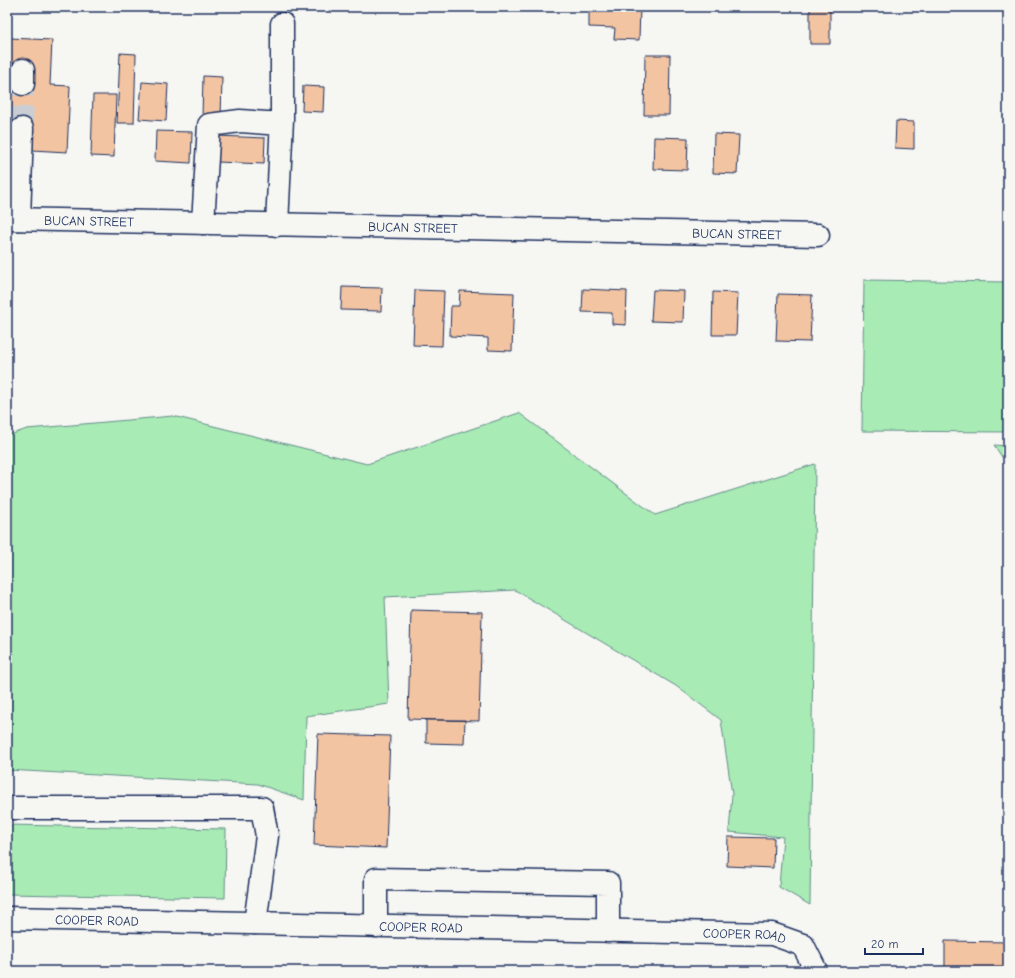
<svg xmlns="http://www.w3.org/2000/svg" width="1015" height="978" font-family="'Comic Neue',sans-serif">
<rect width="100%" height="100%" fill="#f6f6f2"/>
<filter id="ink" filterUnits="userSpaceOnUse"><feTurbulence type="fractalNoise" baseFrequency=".025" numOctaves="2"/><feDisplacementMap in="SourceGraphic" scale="8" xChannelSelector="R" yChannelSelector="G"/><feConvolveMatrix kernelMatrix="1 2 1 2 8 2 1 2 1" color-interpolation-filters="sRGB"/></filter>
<g filter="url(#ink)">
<path fill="#a9ebb4" stroke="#628d89" d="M864,280L1008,282V432L862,431Z
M519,413L655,515L815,464L810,905L779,887L783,837L729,832L732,794L721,720L676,686L515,590L385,597L389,704L306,716L304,800L258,784L7,770V436L27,429L173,416L367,464Z
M994,445L1008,446V466Z
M7,825L226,829L225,898L7,894Z"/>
<path fill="#f3c4a2" stroke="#1b2f5e" d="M533,7H574V9Z
M589,7H640L639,40L614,39L615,28L589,27Z
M675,7H703V10H675Z
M810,7H830V44H810Z
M10,38L52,40L50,85L70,86L67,152L32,150L33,130L10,129L12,84L30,85L31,65L9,64Z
M120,53L136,54L134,123H117Z
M645,55H670L669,115H644Z
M203,76L222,77L221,119L202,118Z
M142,82L168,84L166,121L139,119Z
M303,86L324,87L323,112L302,111Z
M93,95H116L114,157L91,156Z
M896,121L914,122V149L895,148Z
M156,131L192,132L191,163L155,161Z
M714,134L739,135L737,174L713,173Z
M218,136L265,138L264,164L217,162Z
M654,137L688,138L687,170L653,169Z
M342,287L382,288L381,311L341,310Z
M583,289L627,291L626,325L612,324V313L582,312Z
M415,290L444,291L442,346L413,345Z
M653,290L684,291L683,322L651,321Z
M460,291L514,293L512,351L488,350V338L450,336L451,306H459Z
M713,292L738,293L736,335H712Z
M778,294L812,295L810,342L776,341Z
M411,610L482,612L479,721L408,719Z
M426,720H465L464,744L426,743Z
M318,734L390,736L386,848L314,845Z
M728,837L774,838L773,868L727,866Z
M945,941L1008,942V971H945Z"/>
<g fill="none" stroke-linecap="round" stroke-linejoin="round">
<path stroke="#caced4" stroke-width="22" stroke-dasharray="22 11" stroke-linecap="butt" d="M22,129L23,84"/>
<g stroke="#1b2f5e" stroke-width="25">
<g id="minor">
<path d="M23,84V70"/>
<path id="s1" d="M7,219L818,235"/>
<path d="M19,219L22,129"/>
<path d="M203,223L209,125L240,121L281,124"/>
<path d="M277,225L282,119V24"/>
<path d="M7,808H262L267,836L255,923"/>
<path id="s2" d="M7,918L772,934L803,945L816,971"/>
<path d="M376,926V879L608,883V931"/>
</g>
</g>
<use href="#minor" stroke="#f6f6f2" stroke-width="22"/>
</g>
</g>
<g text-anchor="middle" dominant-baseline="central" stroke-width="3" stroke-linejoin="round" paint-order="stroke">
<g font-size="13" fill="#1b2f5e" stroke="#f6f6f2">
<text stroke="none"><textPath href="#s1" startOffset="82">BUCAN STREET</textPath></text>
<text stroke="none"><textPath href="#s1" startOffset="406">BUCAN STREET</textPath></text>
<text stroke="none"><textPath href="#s1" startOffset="730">BUCAN STREET</textPath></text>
<text stroke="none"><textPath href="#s2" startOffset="90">COOPER ROAD</textPath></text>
<text stroke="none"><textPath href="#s2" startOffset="414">COOPER ROAD</textPath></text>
<text stroke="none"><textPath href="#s2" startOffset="738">COOPER ROAD</textPath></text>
</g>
</g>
<rect width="1015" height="978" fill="none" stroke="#f6f6f2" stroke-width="24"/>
<rect x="12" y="12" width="991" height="954" fill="none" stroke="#1b2f5e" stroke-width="1.5" filter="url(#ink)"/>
<path d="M865 948v6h58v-6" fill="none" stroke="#1b2f5e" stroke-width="2"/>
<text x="871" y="948" font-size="12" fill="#1b2f5e" stroke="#f6f6f2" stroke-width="3" paint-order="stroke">20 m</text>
</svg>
